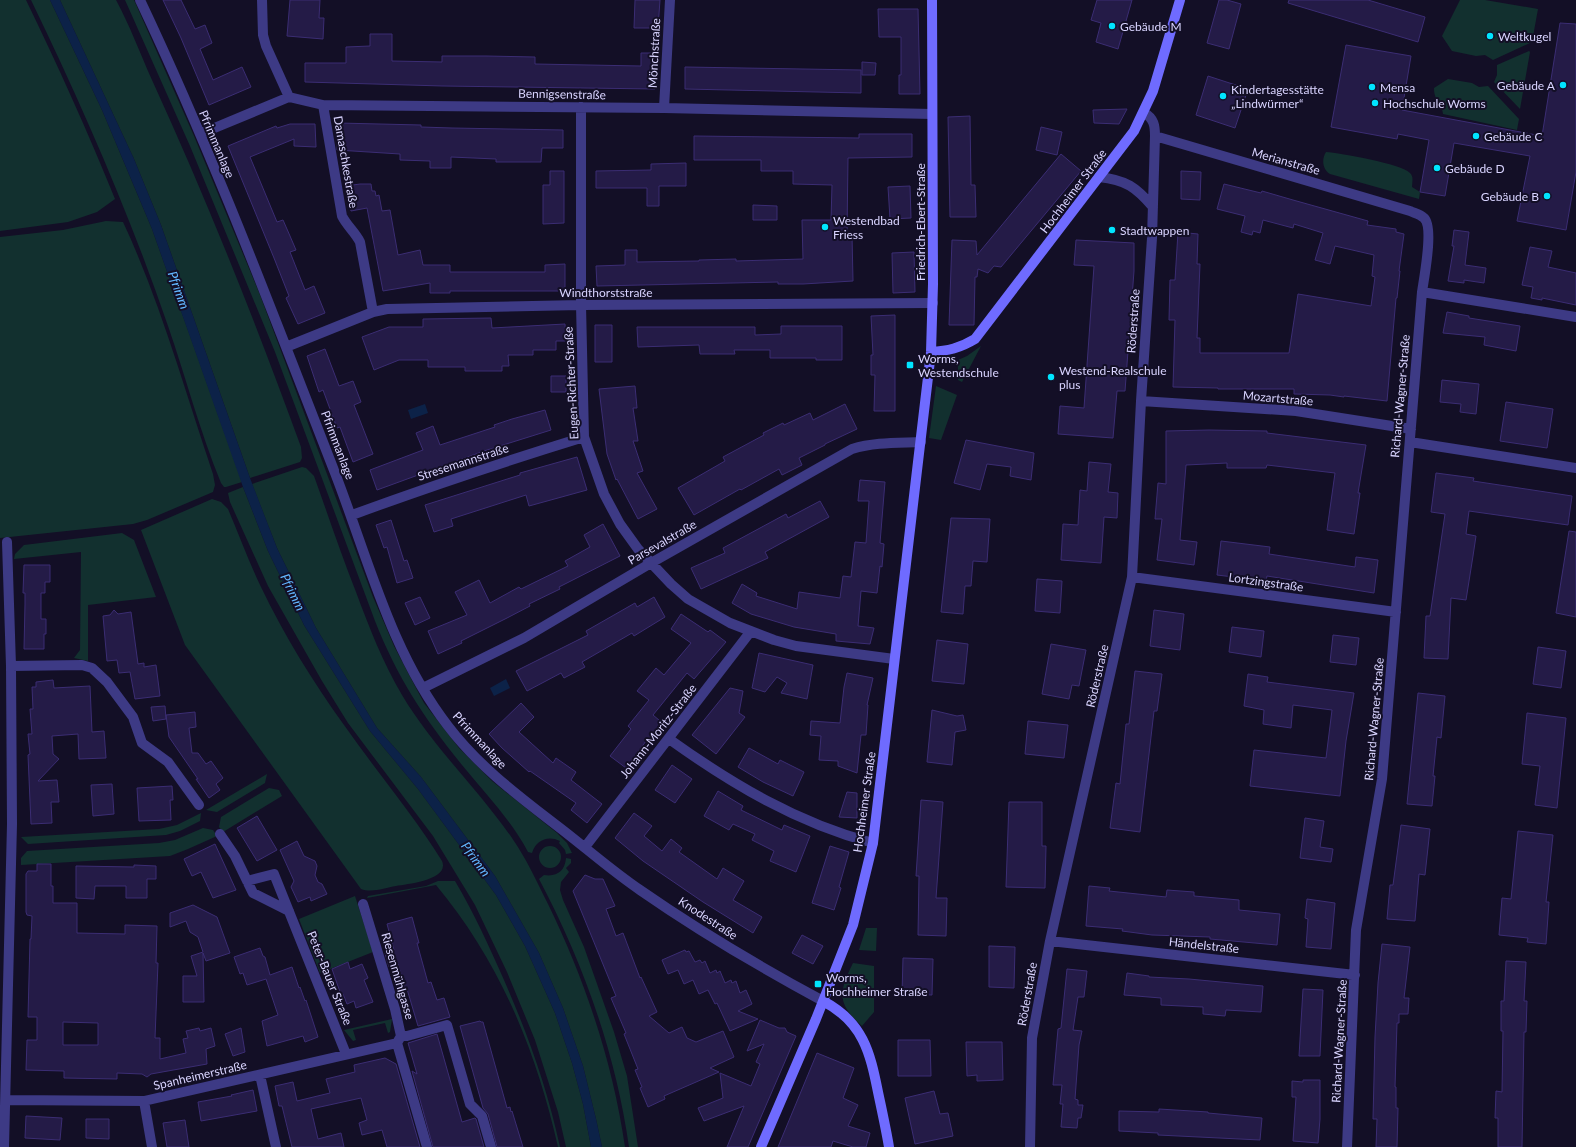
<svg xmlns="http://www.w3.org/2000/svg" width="1576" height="1147" font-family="Lato,sans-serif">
<rect width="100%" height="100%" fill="#130f26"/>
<path fill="#12302f" d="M0,0H26C58,66 88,132 115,199L97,212L68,222L0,231Z
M31,0H50L102,110L152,229L242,482L226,487H224L221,483C200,432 186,378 168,326C130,215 82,105 31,0Z
M60,0H116C130,26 140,53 152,80C207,200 256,323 301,447L302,458L300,462L250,478L161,225L134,159Z
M125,0H134L194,136L260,295L373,597L394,646L407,671L424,703L459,748L492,781L557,833L567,843L572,853L566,854L565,850L559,843L560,841C548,835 536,840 532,853L528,852C511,820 485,793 462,765C424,718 397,677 375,621L275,352L190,146Z
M1460,0H1485L1538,9L1532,42L1493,60L1485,55L1476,56L1452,51L1442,36Z
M1529,51L1530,52L1520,109L1494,82L1497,75V65Z
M1448,79L1472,83L1479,87L1488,86L1519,119L1517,130L1443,114C1442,102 1434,102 1434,88Z
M1326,152C1340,153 1402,164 1410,173C1414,177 1412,182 1412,187L1420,192L1419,199L1330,174C1323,170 1321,160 1326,152Z
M106,221L123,222C160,301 185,391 213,474L215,485L213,492L147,520L133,524L0,538V237L63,230Z
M981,346L962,382L958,380V360L967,356Z
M936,386L957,395L941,440L929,438Z
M302,467L306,468L314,476C328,515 341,554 356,592C369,627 383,663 402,695C433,747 478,789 512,838C526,858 537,882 548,904C585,980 613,1063 625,1147H602L596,1119L583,1066L563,1008L539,953L495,876L421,777L377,728L316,628L277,548L252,484Z
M243,487L268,551L304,625L370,731L418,789L496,895L525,946L555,1013L572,1063L583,1104L591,1147H566L558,1112L535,1040L507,972L475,905L433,836L348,723L322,681L268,586L230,502L228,493Z
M212,499L221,502L228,509C239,535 249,562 261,587C284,635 313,682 344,725C376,771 413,814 442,861C450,880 408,884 396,886C385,888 372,893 361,889L185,645L141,530Z
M122,533L134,540L156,597L88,605V661L74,658L80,650L81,552L14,559L15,554L24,545Z
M267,774L265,783L217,812L206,810Z
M269,788L279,790L282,796L223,832L219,827L221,817Z
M201,813L200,821L180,831L166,835L28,844L21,837L159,829L177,825Z
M203,828L213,830L217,836L188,849L170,856L21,865V858L27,851L159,843L175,840Z
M539 857a11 11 0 1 1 22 0a11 11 0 1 1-22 0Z
M566,858L571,859V863L566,868L569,872L561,882L560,890L563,900L584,947L614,1032L627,1076L638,1147H629C616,1054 583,962 539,879L544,875C557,877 565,871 566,858Z
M438,881H455C474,913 489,946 504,980C528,1035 547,1087 560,1147H558C536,1050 500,962 436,885L367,898L368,896L426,886Z
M355,896L373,952L320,973L299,919Z
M866,928H877L876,951L859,950Z
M853,963L874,966V1012L862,1026C836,1003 839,992 853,963Z
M392,1019L390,1032L388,1033L385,1023L353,1030L356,1040L353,1041L344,1030Z"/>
<path fill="#0c2248" d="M50,0H60L134,159L161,225L250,478L277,548L316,628L377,728L421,777L495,876L539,953L563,1008L583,1066L596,1119L602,1147H591L583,1104L572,1063L555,1013L525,946L496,895L418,789L370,731L304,625L268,551L243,487L152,229L102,110Z
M425,404L428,413L411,419L408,410Z
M506,679L510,688L494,696L490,688Z"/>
<path fill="#241b47" stroke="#3b2d73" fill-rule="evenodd" d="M163,0H181L195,29L205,25L212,43L200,49L213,80L242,67L251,87L209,105L181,38Z
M290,0H320L319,18H324L323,39L287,36Z
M635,0H660L658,28H634Z
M1097,0H1132L1118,49L1096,42L1101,23L1091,20Z
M1219,0H1227L1241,4L1229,49L1207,43Z
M1289,0H1368L1425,17L1418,42L1288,3Z
M878,9H918L920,94H899V75H901V37H879Z
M1560,23L1576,24V172L1566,230L1517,221L1530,156L1454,143L1445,196L1420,192L1429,140L1398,134L1397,139L1331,127L1346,45L1411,56L1402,110L1542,136Z
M370,34H392V61L442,62V56H486L535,57V64L641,66V53H652V66H655V89L443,86L305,82V63H346V47L370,46Z
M862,62L876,63L875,75H862Z
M685,67L861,70V93L685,89Z
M1208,76L1248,89L1235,128L1196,115Z
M1127,109L1119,124L1094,123L1093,110Z
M970,116L971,185H975L976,217H950L948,117Z
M338,123L421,125V127L452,128L563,130V148H542L541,162H496V159L451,157V168H430V161L400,160V154L337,150Z
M290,124H315L316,147L294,146V139L250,157L277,222L283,220L290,236L296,250L290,252L305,290L314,286L325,313L298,324L286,298L289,296L274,258L228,146L276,126L277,128Z
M1041,127L1062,132L1057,155L1036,150Z
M859,134H912V157L848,158L847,234L852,235L853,281L803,284H778V282L597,286L596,266L625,265V250H637V262L699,261V260L736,259V261L803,259L802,220H831L832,185L793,184V171H761V160H694V136L859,138Z
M1061,154L1081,171L1001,267L994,266L988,273L978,269L977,277H975L974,325H949L952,240L976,241L977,255Z
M686,163V186H659V206H647V188H596V171L651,170V164Z
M550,171H564V223L543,224V185H550Z
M1181,171L1201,172L1200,200L1181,199Z
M360,184H371L372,191H375L376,196L379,195L382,211L390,210L398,255L420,250L423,265H450V272H545V265L565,264V291H450V293H430V283L383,291L367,208L351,211L346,186Z
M1224,184L1261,193L1262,191L1293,200L1368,221L1367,225L1396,229V232L1404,234L1399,271H1400L1397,298H1396L1387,401L1344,396V397L1330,395L1294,394V389H1218V388L1173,387L1175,320H1169L1170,280H1175L1178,232L1198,234L1197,264H1200L1197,338H1200V353H1289L1298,294L1371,306L1375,277L1372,276L1374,255L1335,246L1330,264L1315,260L1323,233L1294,224L1293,228L1263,220L1260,233L1253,231L1252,235L1241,232L1245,216L1217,209Z
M910,186L911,218L890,219L888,187Z
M753,205L777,206V220H753Z
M1454,230L1469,232L1465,265L1486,268L1484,283L1464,280V283L1448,281L1454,246H1452Z
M1076,240L1134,243V271L1125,391H1117L1113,438L1058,434L1060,406L1084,408L1094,266L1074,265Z
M1530,247L1552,251L1548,267L1576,273V305L1542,298V300L1531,298L1533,287L1522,285Z
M914,252L915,292L893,293L892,253Z
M1447,312L1469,316V318L1520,326L1516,351L1484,345L1485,337L1443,333Z
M895,315V411H874L875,375H871V355H873L871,316Z
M491,318L492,328L565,324L566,341H556V350H533V355H508L509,366H502V371H465V367H428V360H399L374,370L362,337L389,327H423V319Z
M595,325H612V362H595Z
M781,326H842V360H816V358H770V350H734L735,354H700L699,345L638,347L637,327H755V335L781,334Z
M325,349L339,386L353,381L361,402L354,405L373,454L353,462L340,427L337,428L323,390L319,392L307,356Z
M551,376H566V392H551Z
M1442,380L1479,384L1476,414L1460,412L1461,404L1440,402Z
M635,386L637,408H633L638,441H633L643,471L637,473L657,509L638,519L617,479L616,480L607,454L599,389Z
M1506,402L1553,409L1547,448L1500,441Z
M845,404L857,429L825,444V445L799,458L802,465L782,475L779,469L741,490L740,489L694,515L678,488L725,461L723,457L764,435L763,433L783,423L784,425L810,413L813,420Z
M545,410L551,430L484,451L377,490L370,470L423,450L416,433L433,426L440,445L495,427L494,425L512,419Z
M1209,430L1267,431V433L1366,445L1358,493H1360L1354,534L1327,530L1335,473L1267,465L1266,468H1227V463L1186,465L1180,540L1197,542L1194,565L1157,560L1162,519H1155L1158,483L1166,484V431Z
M966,440L1034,453L1031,480L1010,476L1011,467L987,464L980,490L954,483Z
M577,457L587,490L529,506L526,495L451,519L453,526L434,532L425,505L520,475V473Z
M1089,462L1111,464L1108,492L1118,493L1117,518L1104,517L1101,563L1061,560L1063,524L1078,525L1080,490L1087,491Z
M1436,473L1474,478L1473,481L1572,496L1568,525L1469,511L1466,534L1476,536L1473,556L1466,600L1451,598L1448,659L1424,658L1426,616H1430L1445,514L1431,512Z
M860,480L885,482L880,543L884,544L882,567L880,566L877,593L861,591L858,626L874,628L870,644L836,641V634L794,627L751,614L732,603L742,584L757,593L756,596L797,609L799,592L840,598L843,576L851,577L855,542L866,543L869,501H858Z
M820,501L829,517L765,552L768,558L701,589L691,568L725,553L723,548L786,514L788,518Z
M951,518L990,519L987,562L973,561L971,586H965L963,614L941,612Z
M391,520L404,561L407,560L413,578L397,583L387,547L384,548L376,525Z
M603,524L620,556L559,587L560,589L529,604L530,606L507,618L461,641L462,643L438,654L428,631L467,615L455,592L479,580L490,603L519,587L521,589L568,566L565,561L590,547L584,535Z
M1569,531L1576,532V617L1556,613Z
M1221,541L1270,547L1269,554L1355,567L1356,557L1378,560L1374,593L1267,576L1266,581L1217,575Z
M24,565H50V582H45V593H41V619H46V634H44V649H24L25,604V593H23Z
M1037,579L1062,581L1060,613L1035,611Z
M420,597L430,618L415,625L405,603Z
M654,597L665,617L634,636L632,633L582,662L585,667L564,678L561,673L527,691L516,671L588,635L586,631L635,603L637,607Z
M114,610L118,614L131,612L138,664L144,663V667L156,665L160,696L135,699L130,672L119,673L117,660L107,661L103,616L110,615Z
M1154,610L1184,614L1180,650L1150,646Z
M681,614L708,632L710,630L726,642L694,679L687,673L653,715L666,726L650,745L646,741L626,768L610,756L631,729L628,726L649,700L637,691L656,668L664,675L691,643L671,629Z
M1232,627L1264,631L1261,657L1229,652Z
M1333,635L1359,638L1356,665L1330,662Z
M937,640L968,644L964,684L932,681Z
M1051,644L1086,650L1079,686L1072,685L1069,699L1042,694Z
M1538,647L1566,651L1561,688L1533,684Z
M759,653L813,665L807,699L781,693L787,683L777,677L765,692L752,688Z
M1135,671L1162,674L1157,711H1154L1140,832L1110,828L1116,783L1120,784L1126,724H1129Z
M847,673L873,678L867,705H868L866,735H861L857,773L838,766V761L819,760L821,736L810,735L811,721L840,723L844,687Z
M1248,674L1268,677L1267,682L1354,693L1346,741L1340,796L1250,786L1254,750L1326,758L1332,710L1293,705L1291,728L1263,724L1264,710L1244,706Z
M53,680L54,688L90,686L92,732L104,731L106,758L79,759L78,734L52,736L53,754L59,759L38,781L57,780L59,802H51L52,823L31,824L28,755L30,754L28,734H32L30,709H33L32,687H36V682Z
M730,688L743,691L739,713L745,717L716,754L692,735Z
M1418,693L1445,696L1441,738L1437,737L1433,776H1435L1432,806L1407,804Z
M521,703L534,717L519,732L553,763L556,758L576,772L571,780L602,804L587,823L571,810L576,803L530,771L529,772L502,748L489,734Z
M165,706L166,719L153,721L151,707Z
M932,710L957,716L963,715L966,730L955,732L952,765L927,762Z
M195,712L196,727L189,728L192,753H198L206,764L211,761L223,778L216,784L220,790L209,798L196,779H198L169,737L166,715Z
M1527,713L1566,718L1557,808L1535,805L1540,766L1522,764Z
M1028,721L1068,725L1064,758L1025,754Z
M749,748L778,764L780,760L804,772L793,796L763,782L738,767Z
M672,765L692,779L675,803L655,790Z
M112,784L114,814L93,816L91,785Z
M172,786L173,800H170L171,820L139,821L137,788Z
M718,791L743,806L741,810L782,830L784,825L810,836L796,872L770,861L774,851L752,840L755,834L733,824L729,830L704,816Z
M847,792L857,793V818L839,817Z
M921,800L943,802L936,898H947L946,936L918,935L919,876H916Z
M1009,802H1042V846H1046L1045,888L1006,887Z
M634,813L652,826L644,836L662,851L671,839L682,848L679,852L717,879L723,868L744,881L733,900L762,917L753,933L703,902L643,861L615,838Z
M257,816L277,850L257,861L237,828Z
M1305,818L1324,821L1320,847L1333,849L1331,862L1300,858Z
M1401,825L1430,829L1425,875L1419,874L1415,921L1387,919L1390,885H1393Z
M1518,831L1553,835L1546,902H1549L1546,944L1527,942L1528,938L1499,935L1502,898L1511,899Z
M297,841L304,856L315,861L317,866L315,875L318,882L322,884L327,894L311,901L310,897L298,902L291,887L294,881L280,850Z
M215,844L236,890L213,898L201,872L192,876L184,859Z
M830,846L849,852L839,887L841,888L834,910L812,903Z
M37,864H51V886H53V903H77V933L125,934V925L157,926L156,963H158L155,1038H160V1059L186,1053L183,1039L188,1038L186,1031L199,1028L200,1031L211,1028L215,1046L206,1049L207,1064L151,1074L147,1077L142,1074L117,1073V1079L64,1078V1071L26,1070L27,1040H37V1017H28L30,939H31L32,916L27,915L26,912V874L28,871H37ZM63,1022L98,1023V1045H63Z
M134,865L156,866V879H147V898H126V886H95L94,899L76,898V866L134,867Z
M585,875L595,879H603L615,906L606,909L616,936L623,933L640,978L641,977L657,1012L649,1016L669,1033L682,1027L687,1038L696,1042L723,1031L734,1057L710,1068L719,1072L664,1096L665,1099L648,1107L640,1088L642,1087L635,1070L638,1069L624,1034L626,1033L611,998L616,996L573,891Z
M1089,886L1110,888L1109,891L1166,897L1167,890L1194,892V896L1239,900V910L1280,914L1277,945L1210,939V937L1152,935L1122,931L1123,929L1086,926Z
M1307,899L1335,903L1331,949L1306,947L1308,919L1305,918Z
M193,905L217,917L230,953L206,961L203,953L204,1002H183V976H197L191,956L203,952L198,937L190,932L186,921L170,927V913Z
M412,917L419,943H417L428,983L431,982L437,1000L444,998L450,1017L418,1026L407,989H405L398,964L389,967L385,953L394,950L387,924Z
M802,935L823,946L813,964L792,953Z
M1382,944L1410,947L1404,998H1409L1408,1014H1399V1023H1397L1395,1087H1396V1108H1398L1397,1147H1376L1377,1119H1373L1375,1037L1378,983Z
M989,946L1015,947L1014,988L989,987Z
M260,948L263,956L265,957L270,975L292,967L299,988L300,987L305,1001L306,1000L318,1037L305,1042L303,1036L267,1046L262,1021L278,1015L266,979L247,985L243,973L240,974L234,957Z
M685,950L686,952L689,951L695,962L700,960L702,963L705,961L710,973L716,970L717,973L720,971L725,983L731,980L732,983L736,981L740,993L746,990L752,1004L738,1011L758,1019L730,1031L717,1003L715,1004L708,990L699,994L693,980L684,984L678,970L668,974L662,960Z
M903,958L933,959L932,995L902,994Z
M1506,961L1526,962L1524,1001H1527L1526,1032H1524L1522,1147H1498V1118H1495L1496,1091L1502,1092L1503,1031H1501V1001H1504Z
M348,962L350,969L362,964L368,978L364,980L373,1002L356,1008L354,1001L347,1004L343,994L341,995L332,969Z
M1067,969L1087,971L1084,997H1078L1073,1030L1082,1031L1079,1045L1075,1099L1078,1100V1105H1083L1081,1118H1078L1077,1128L1061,1127L1063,1104H1060L1062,1085H1053L1058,1029L1061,1028Z
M1127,973L1149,976V977L1189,979L1263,986L1261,1012L1226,1010L1225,1016L1203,1014V1007L1161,1005V998L1124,995Z
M1303,989L1323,990L1320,1056H1299Z
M760,1020L779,1028H785L787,1032L796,1036L748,1147H727L744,1106L704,1121L698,1108L723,1098L720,1073L751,1086L760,1064L756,1062L764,1044L747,1051Z
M480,1021L481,1022H483L507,1108L510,1107L511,1112L512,1111L523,1147H497L488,1114L483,1108L460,1026Z
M241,1028L245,1052L233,1056L225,1034Z
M437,1034L462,1122L475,1118L476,1119L484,1147H433L412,1071L417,1074L408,1043Z
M898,1040H930L931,1076H898Z
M966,1042H1002L1003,1080L977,1081V1075L967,1076Z
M817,1053L854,1068L843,1098L858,1105L848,1126L870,1133L866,1147H853L833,1141L831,1147H778Z
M385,1058L396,1064L420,1147H387L382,1130L362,1135L359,1123L367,1120L361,1098L311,1109L318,1139L341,1133L344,1147H292L282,1106H279L275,1086L293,1082L297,1101L330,1093L326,1079L355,1072L354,1065Z
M1303,1080H1320V1119L1318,1143L1293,1141L1296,1097H1292V1081L1303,1082Z
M253,1090L257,1111L201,1121L198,1102L232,1096L231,1095Z
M934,1091L940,1114L948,1113L953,1136L915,1144L905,1098Z
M1159,1109L1208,1112V1113L1262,1118L1260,1140L1158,1135V1133L1119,1131V1111L1159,1112Z
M26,1116L62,1118L60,1140L25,1138Z
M86,1119H109V1139L86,1138Z
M185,1120L189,1147H167L163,1123Z"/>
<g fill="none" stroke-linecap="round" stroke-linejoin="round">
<path stroke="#3d3a85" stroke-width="10" d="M140,0C213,154 273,314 335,473C368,558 391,653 448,726C479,767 520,797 560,828C586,848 612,871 640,890C699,931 760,967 823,1001
M262,0L263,35L266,46L289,97
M323,105L342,216C347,226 355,232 360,242L373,312
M581,107V305L584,437L604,494L620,524L638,549L671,584L688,599L730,623L774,640L796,646L894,659
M664,108L670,0
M200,134L289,97L323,105L664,108L932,114
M1155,136L1410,211C1414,213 1420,214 1424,218C1434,227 1424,278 1422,292L1382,779L1356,930L1347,1147
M1099,177C1126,180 1136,187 1153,207
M1422,292L1576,317
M286,347L373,312L387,309L581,305L933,303
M1141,401L1296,411L1411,429
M1410,442L1576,468
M352,515C428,487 506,461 584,437
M1132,577L1396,612
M11,666L82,665L92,668L107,682L133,717L142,743L168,762L199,805
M423,688L524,638L651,563L852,449C875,442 897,443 921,442
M669,739C732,784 797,823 873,843
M220,834L235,856L253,893L289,911
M585,847L751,631
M247,881L274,874L346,1054
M363,904L395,1009L401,1036L397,1043L427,1147
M1050,941L1355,975
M401,1036H407L447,1025L470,1104L482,1116L491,1147
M260,1075L276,1147
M6,1100L144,1101L397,1043
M144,1101L152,1147
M4,1147L12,824L11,666L7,542
M1030,1147L1032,1038L1050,941L1132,577L1141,401L1152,238L1155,136C1155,126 1154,118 1144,113"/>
<path stroke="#6f6bff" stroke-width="10" d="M931,352C948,351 960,348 975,339L1134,131L1153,91L1180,0
M823,1001C863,1022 870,1052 878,1092C882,1111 886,1129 889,1147
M761,1147L816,1019L853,925L873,843L931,352L933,284L932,0"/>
</g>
<g fill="#00e5ff" stroke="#130f26" stroke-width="1.5">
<circle cx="1112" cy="26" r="4"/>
<circle cx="1490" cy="36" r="4"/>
<circle cx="1563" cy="85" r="4"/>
<circle cx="1372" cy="87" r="4"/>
<circle cx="1223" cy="96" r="4"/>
<circle cx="1375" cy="103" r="4"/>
<circle cx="1476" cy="136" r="4"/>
<circle cx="1437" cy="168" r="4"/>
<circle cx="1547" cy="196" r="4"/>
<circle cx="825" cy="227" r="4"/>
<circle cx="1112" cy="230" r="4"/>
<rect x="906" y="361" width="8" height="8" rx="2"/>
<circle cx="1051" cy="377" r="4"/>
<rect x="814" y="980" width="8" height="8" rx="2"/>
</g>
<g text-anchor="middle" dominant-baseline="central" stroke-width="4" stroke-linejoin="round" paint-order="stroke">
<g font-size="12" fill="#d9d4ff" stroke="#130f26" text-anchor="start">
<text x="1120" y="26">Gebäude M</text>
<text x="1498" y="36">Weltkugel</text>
<text x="1555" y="85" text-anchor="end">Gebäude A</text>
<text x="1380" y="87">Mensa</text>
<text x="1231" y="89">Kindertagesstätte<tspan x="1231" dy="14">„Lindwürmer“</tspan></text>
<text x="1383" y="103">Hochschule Worms</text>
<text x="1484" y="136">Gebäude C</text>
<text x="1445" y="168">Gebäude D</text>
<text x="1539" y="196" text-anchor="end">Gebäude B</text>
<text x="833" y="220">Westendbad<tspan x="833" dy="14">Friess</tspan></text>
<text x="1120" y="230">Stadtwappen</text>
<text x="918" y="358">Worms,<tspan x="918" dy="14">Westendschule</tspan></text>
<text x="1059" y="370">Westend-Realschule<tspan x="1059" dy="14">plus</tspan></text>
<text x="826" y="977">Worms,<tspan x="826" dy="14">Hochheimer Straße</tspan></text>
</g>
<g font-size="12" fill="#d9d4ff" stroke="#130f26">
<text transform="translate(654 53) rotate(-87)">Mönchstraße</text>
<text transform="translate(562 94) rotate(1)">Bennigsenstraße</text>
<text transform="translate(217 144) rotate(67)">Pfrimmanlage</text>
<text transform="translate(1286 161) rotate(16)">Merianstraße</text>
<text transform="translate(346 162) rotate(80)">Damaschkestraße</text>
<text transform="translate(1073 191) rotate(-53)">Hochheimer Straße</text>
<text transform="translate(920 222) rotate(-90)">Friedrich-Ebert-Straße</text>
<text x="606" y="292">Windthorststraße</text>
<text transform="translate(1133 321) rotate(-86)">Röderstraße</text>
<text transform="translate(571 383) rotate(-93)">Eugen-Richter-Straße</text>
<text transform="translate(1400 396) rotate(-85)">Richard-Wagner-Straße</text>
<text transform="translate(1278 398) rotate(5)">Mozartstraße</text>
<text transform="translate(338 445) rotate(69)">Pfrimmanlage</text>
<text transform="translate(463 462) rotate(-18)">Stresemannstraße</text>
<text transform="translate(662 542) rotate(-30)">Parsevalstraße</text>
<text transform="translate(1266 582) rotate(8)">Lortzingstraße</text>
<text transform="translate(1097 676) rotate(-77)">Röderstraße</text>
<text transform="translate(1374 719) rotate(-85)">Richard-Wagner-Straße</text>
<text transform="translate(658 731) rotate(-52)">Johann-Moritz-Straße</text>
<text transform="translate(480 740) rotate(47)">Pfrimmanlage</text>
<text transform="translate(864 802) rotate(-82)">Hochheimer Straße</text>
<text transform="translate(708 918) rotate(33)">Knodestraße</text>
<text transform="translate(1204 945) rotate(6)">Händelstraße</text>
<text transform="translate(398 976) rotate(74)">Riesenmühlgasse</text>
<text transform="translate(330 978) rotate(68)">Peter-Bauer Straße</text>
<text transform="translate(1027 994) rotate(-80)">Röderstraße</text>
<text transform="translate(1339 1041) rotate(-87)">Richard-Wagner-Straße</text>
<text transform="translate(200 1075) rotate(-13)">Spanheimerstraße</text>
</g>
<g font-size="13" font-style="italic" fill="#62b6ff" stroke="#130f26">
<text transform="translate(179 290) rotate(70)">Pfrimm</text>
<text transform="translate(293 592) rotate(64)">Pfrimm</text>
<text transform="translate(476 859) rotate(54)">Pfrimm</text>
</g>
</g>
</svg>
